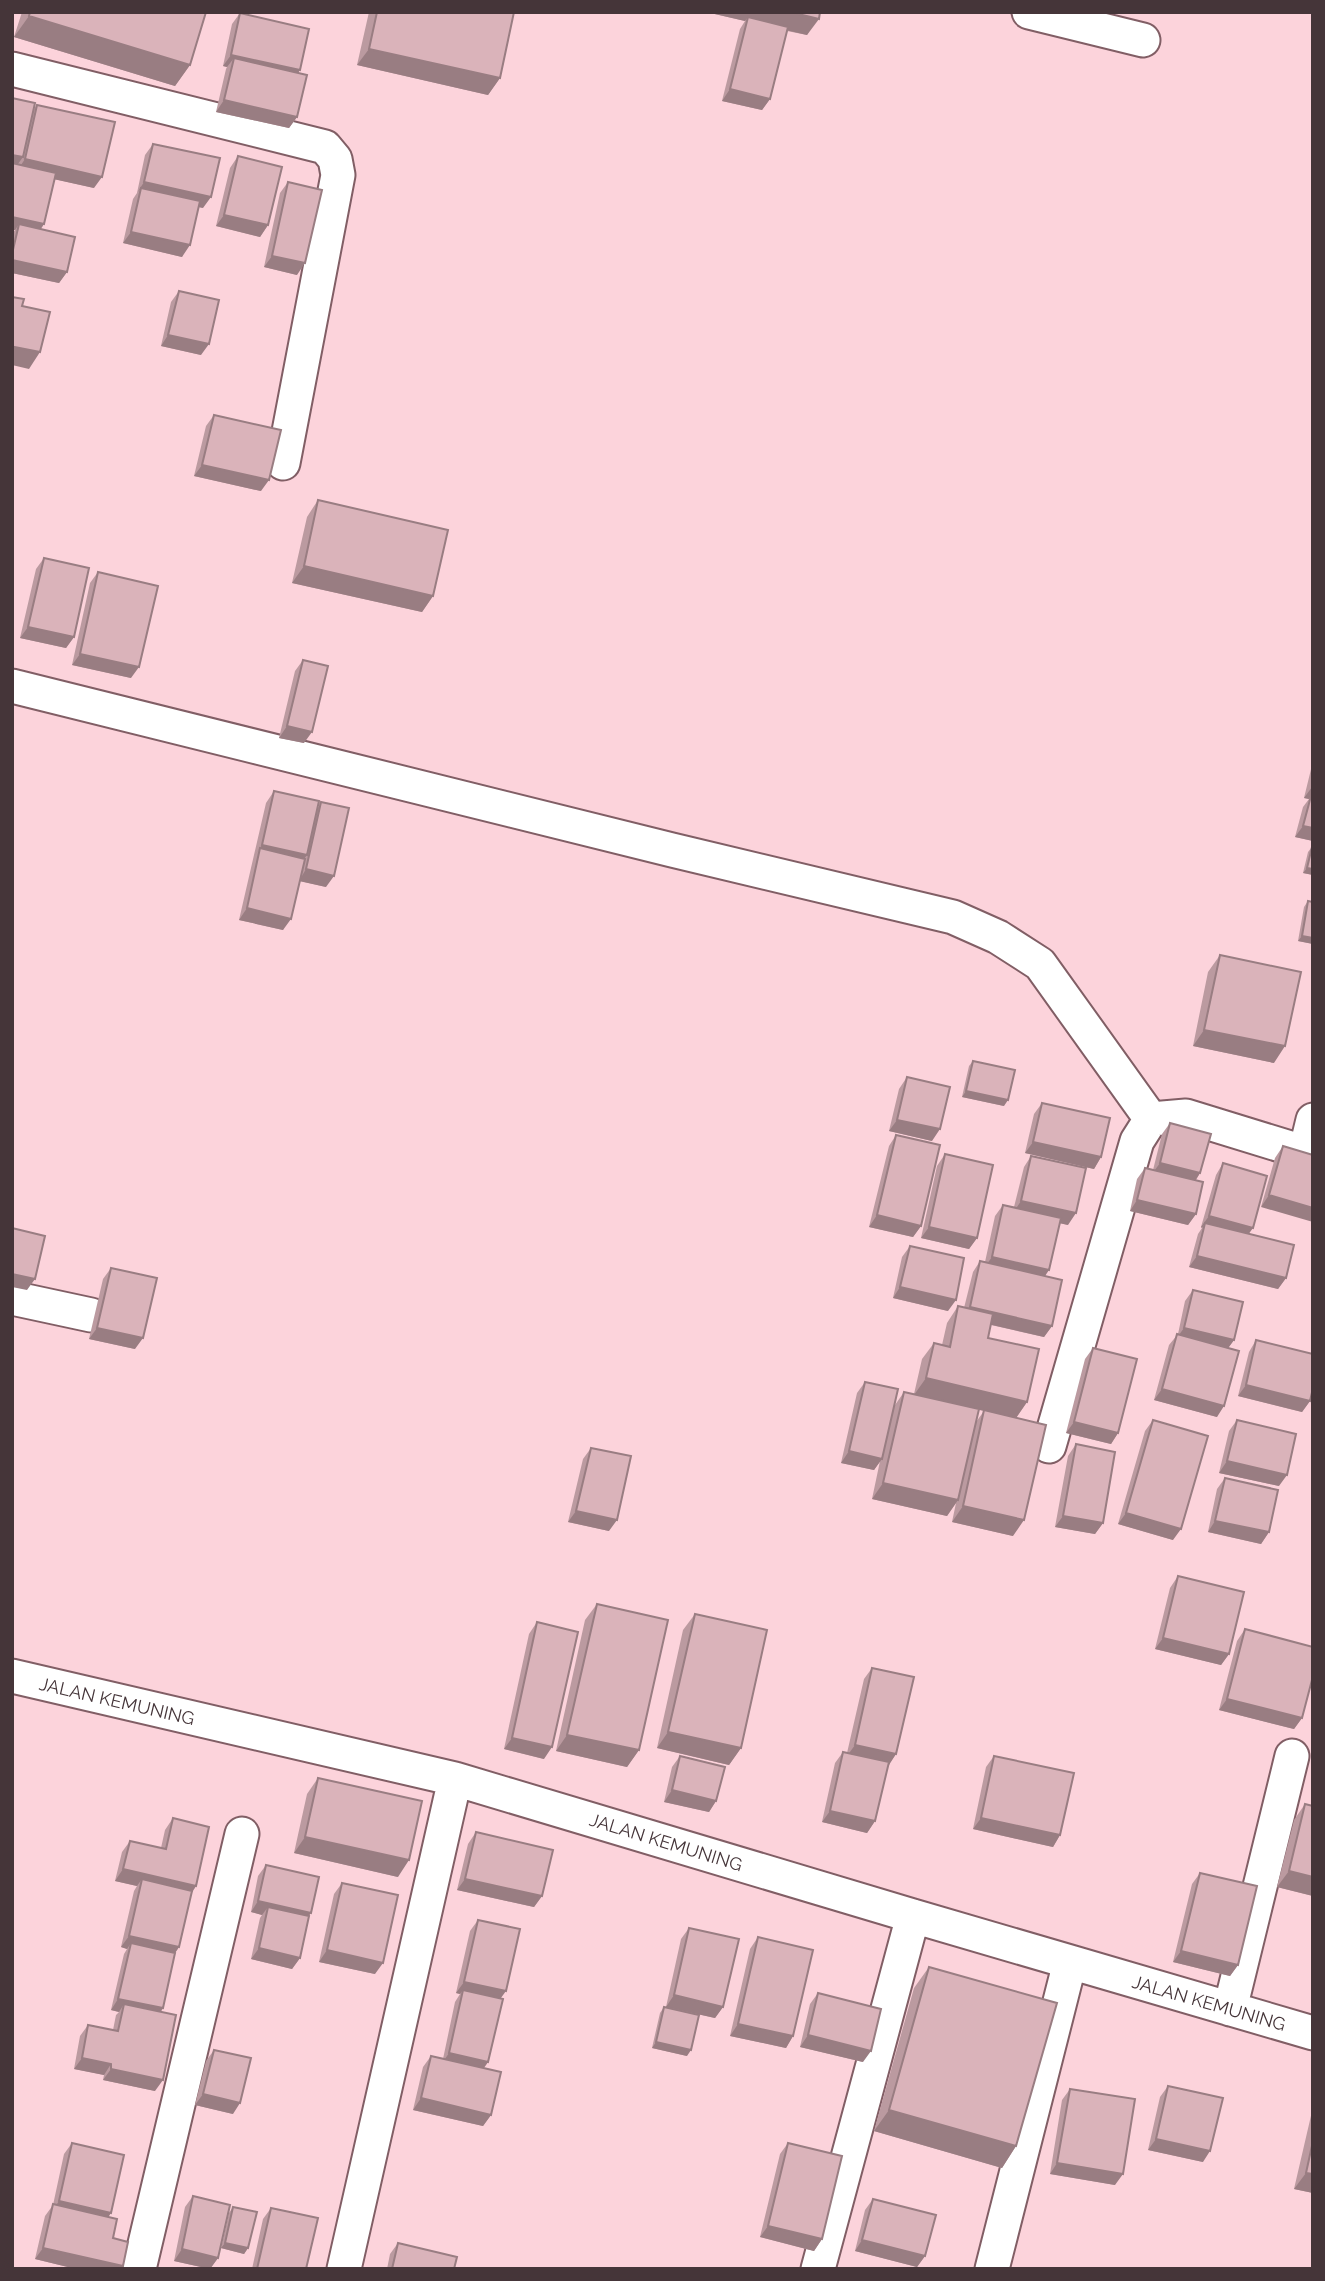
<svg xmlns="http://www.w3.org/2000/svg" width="1325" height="2281" font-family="Raleway,sans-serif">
<rect width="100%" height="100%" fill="#fcd3db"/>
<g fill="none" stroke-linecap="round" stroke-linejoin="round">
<g stroke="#815e65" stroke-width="37">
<path id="minor" d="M1029,12L1143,40
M12,69L325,147L335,159L338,175L283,463
M12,686L672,850L953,917L998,937L1040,964L1151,1119
M1151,1119L1186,1116L1313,1155
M1305,1153L1313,1120
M12,1298L91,1315
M1049,1446L1137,1141L1151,1119
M12,1676L455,1779L913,1916L1313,2033
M1230,2009L1292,1756
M139,2269L242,1834
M344,2269L455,1779
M818,2269L913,1916
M992,2269L1070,1962"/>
</g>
<use href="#minor" stroke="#fff" stroke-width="33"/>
</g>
<path fill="#bb9aa0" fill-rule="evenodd" d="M22,12H206L190,65L175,86L14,37Z
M369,12H514L500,78L488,95L357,65Z
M706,12H820L807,35L787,31L770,99L762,110L722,101L740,29L745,21Z
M240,13L299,73L297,117L289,128L216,112L226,69L227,67L223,66L232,24Z
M12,98L33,110L37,105L94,188L54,179L44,224L41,229L67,272L59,283L12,273V234L15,230Z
M153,144L203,208L199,207L182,257L123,243L133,199L137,193L145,155Z
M238,156L268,225L260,237L216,226L230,168Z
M288,182L297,275L264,267L280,193Z
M179,291L201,355L161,346L171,302Z
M214,415L261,491L194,476L206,426Z
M318,500L433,596L422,612L292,583L307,517Z
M44,558L74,637L66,648L20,638L36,569Z
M98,572L131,678L72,665L90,583Z
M303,660L304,743L279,738L295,671Z
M1313,761V841L1295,837L1303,807L1309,799L1304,798Z
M274,791L318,808L321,802L326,887L300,881L283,930L239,920L266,803Z
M1312,847L1313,875L1303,873L1308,852Z
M1308,901L1313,944L1298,941L1304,907Z
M1220,955L1274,1063L1193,1046L1208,972Z
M973,1061L1004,1106L962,1097L969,1066Z
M907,1077L932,1141L889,1131L899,1089Z
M1042,1103L1101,1157L1094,1169L1025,1153L1034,1114Z
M1170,1123L1200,1173L1196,1180V1214L1188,1225L1130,1211L1137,1179L1145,1168L1153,1170L1162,1134Z
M896,1135L921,1226L913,1237L869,1227L889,1146Z
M1283,1146L1313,1155L1261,1207L1275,1158Z
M945,1154L977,1238L969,1249L921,1238L937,1166Z
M1031,1156L1068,1225L1060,1223L1045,1276L1052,1326L1044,1337L991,1325L988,1338L1027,1402L1016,1418L1013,1536L952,1522L956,1503L947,1516L872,1499L880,1461L874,1470L841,1463L857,1393L865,1382L895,1405L904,1392L914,1394L922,1359L934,1343L942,1345L947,1323L958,1306L964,1308L973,1272L980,1261L985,1262L995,1216L1003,1205L1014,1207L1024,1167ZM979,1410L984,1411L976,1422Z
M1223,1163L1248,1234L1286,1278L1278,1289L1189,1267L1198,1234L1202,1228L1201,1227L1216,1175Z
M910,1246L948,1311L893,1298L902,1257Z
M111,1268L135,1349L89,1339L103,1279Z
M1193,1290L1234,1340L1228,1348L1217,1417L1154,1400L1169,1345L1178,1334L1185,1301Z
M1256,1340L1310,1401L1302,1412L1238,1396L1249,1352Z
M1093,1348L1118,1433L1111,1444L1066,1433L1085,1359Z
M1153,1420L1173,1540L1118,1524L1145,1431Z
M1237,1420L1279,1486L1219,1473L1229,1431Z
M1076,1444L1103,1523L1095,1534L1055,1527L1068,1456Z
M591,1448L609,1531L568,1522L583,1459Z
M1225,1478L1269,1532L1261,1544L1208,1532L1217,1489Z
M1178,1576L1229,1654L1221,1665L1155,1649L1170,1588Z
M597,1604L639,1750L627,1767L556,1751L585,1620Z
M695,1614L741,1748L729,1765L657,1748L683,1630Z
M537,1622L544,1759L504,1749L529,1634Z
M1245,1629L1302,1718L1294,1729L1219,1710L1237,1641Z
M872,1668L896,1754L888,1765L875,1821L867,1833L822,1822L835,1763L843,1752L847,1753L864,1679Z
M680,1756L716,1801L709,1812L664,1802L672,1767Z
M994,1756L1060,1835L1053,1847L973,1829L986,1767Z
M318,1778L398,1877L294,1853L307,1794Z
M1305,1804L1313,1806V1896L1277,1887L1294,1820Z
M173,1818L196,1886L191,1894L179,1947L175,1953L163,2008L161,2012L155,2091L103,2080L104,2075L74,2069L80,2036L88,2025L113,2030L116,2015L119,2012L111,2010L124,1954L127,1949L121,1947L134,1891L137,1886L115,1881L122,1852L130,1841L161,1848L165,1830Z
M476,1832L542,1896L534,1907L457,1890L468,1844Z
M266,1865L309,1916L300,1958L292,1969L251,1959L260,1918L262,1915L251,1912L258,1876Z
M1200,1873L1238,1965L1230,1976L1173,1962L1192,1884Z
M342,1883L375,1974L319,1962L334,1894Z
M478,1920L500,1999L488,2062L484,2068L491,2115L483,2126L413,2110L423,2067L431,2056L443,2059L455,2002L460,1994L456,1993L470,1931Z
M689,1928L723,2007L715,2018L666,2007L681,1939Z
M758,1937L793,2036L786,2048L730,2036L750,1949Z
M929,1967L1016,2146L1002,2168L874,2131L914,1988Z
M818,1993L863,2062L800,2047L810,2004Z
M664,2007L687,2056L652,2048L660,2013Z
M214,2050L233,2114L195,2105L206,2061Z
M1168,2086L1203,2162L1148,2150L1160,2097Z
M1070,2089L1115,2185L1050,2174L1062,2100Z
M1313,2107V2193L1294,2189Z
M72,2143L108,2217L113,2238L121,2269H76L35,2259L45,2216L53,2205L64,2154Z
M788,2143L822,2239L814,2251L760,2237L780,2154Z
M193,2196L218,2258L210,2269L174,2261L185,2207Z
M873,2199L925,2256L917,2267L855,2251L865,2210Z
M233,2207L248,2248L244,2254L221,2248L229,2213Z
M271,2208L306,2269H252L263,2219Z
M398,2243L454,2269H387L390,2254Z"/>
<path fill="#997d82" d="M706,12H790L819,19L807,35L747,21L748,17L745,21Z
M29,16L190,65L175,86L14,37Z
M369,49L500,78L488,95L357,65Z
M231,55L300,70L293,81L234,58L227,67L223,66Z
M730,89L770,99L762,110L722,101Z
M224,100L297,117L289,128L216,112Z
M12,155L23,157L15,168H12Z
M25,159L102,177L94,188L17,171Z
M144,182L211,197L203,208L140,194L141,188L137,193Z
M224,215L268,225L260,237L216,226Z
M12,217L44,224L36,235L19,224L15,230H12Z
M131,232L190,245L182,257L123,243Z
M272,256L305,263L297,275L264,267Z
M12,260L67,272L59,283L12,273Z
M168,335L209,344L201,355L161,346Z
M14,347L40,352L29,369L12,365V348Z
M202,465L269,480L261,491L194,476Z
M304,566L433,596L422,612L292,583Z
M28,627L74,637L66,648L20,638Z
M80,654L139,667L131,678L72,665Z
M287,726L312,732L304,743L279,738Z
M1312,787H1313V800L1311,796L1309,799L1304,798Z
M1303,826L1313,828V841L1295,837Z
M262,845L307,855L299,866L260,848L254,856Z
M1307,868L1313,869V875L1303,873Z
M306,869L334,876L326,887L299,881Z
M247,908L291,919L283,930L239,920Z
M1302,936L1313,938V944L1298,941Z
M1204,1030L1285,1046L1274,1063L1193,1046Z
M966,1091L1008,1100L1004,1106L962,1097Z
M897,1120L940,1129L932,1141L889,1131Z
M1033,1142L1101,1157L1094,1169L1025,1153Z
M1160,1163L1200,1173L1193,1184L1152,1174Z
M1269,1195L1313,1208V1222L1261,1207Z
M1137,1200L1196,1214L1188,1225L1130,1211Z
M1021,1201L1076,1213L1068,1225L1013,1213Z
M877,1215L921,1226L913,1237L869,1227Z
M1209,1216L1253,1228L1245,1239L1205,1223L1202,1228L1201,1227Z
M929,1227L977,1238L969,1249L921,1238Z
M1197,1256L1286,1278L1278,1289L1189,1267Z
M992,1257L1049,1270L1041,1282L984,1268Z
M12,1274L35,1279L27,1290L12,1287Z
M900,1287L956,1300L948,1311L893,1298Z
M970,1307L1052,1326L1044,1337L962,1318Z
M97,1328L143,1338L135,1349L89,1339Z
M1184,1328L1234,1340L1226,1351L1176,1339Z
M926,1378L1027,1402L1016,1418L914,1395Z
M1246,1385L1310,1401L1302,1412L1238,1396Z
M1162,1389L1224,1406L1217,1417L1154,1400Z
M1074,1422L1118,1433L1111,1444L1066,1433Z
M849,1451L882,1459L874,1470L841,1463Z
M1227,1461L1287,1475L1279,1486L1219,1473Z
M883,1483L958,1500L947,1516L872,1499Z
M963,1506L1024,1520L1013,1536L952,1522Z
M576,1511L617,1520L609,1531L568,1522Z
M1126,1513L1181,1529L1173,1540L1118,1524Z
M1063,1516L1103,1523L1095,1534L1055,1527Z
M1215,1521L1269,1532L1261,1544L1208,1532Z
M1163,1638L1229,1654L1221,1665L1155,1649Z
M1227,1699L1302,1718L1294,1729L1219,1710Z
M668,1732L741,1748L729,1765L657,1748Z
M567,1735L639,1750L627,1767L556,1751Z
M512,1738L552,1747L544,1759L504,1749Z
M855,1745L896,1754L889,1765L847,1756Z
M672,1790L716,1801L709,1812L664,1802Z
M830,1811L875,1821L867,1833L822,1822Z
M981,1818L1060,1835L1053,1847L973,1829Z
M305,1837L409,1860L398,1877L294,1853Z
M123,1869L196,1886L188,1898L142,1879L137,1886L115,1881Z
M1289,1871L1313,1877V1896L1277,1887Z
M465,1879L542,1896L534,1907L457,1890Z
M258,1901L311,1913L303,1924L268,1907L262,1915L251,1912Z
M129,1936L179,1947L171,1959L131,1943L127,1949L121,1947Z
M259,1948L300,1958L292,1969L251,1959Z
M327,1950L383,1963L375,1974L319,1962Z
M1181,1951L1238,1965L1230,1976L1173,1962Z
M464,1982L506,1991L498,2002L463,1990L460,1994L456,1993Z
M674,1995L723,2007L715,2018L666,2007Z
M118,1999L163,2008L155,2019L124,2004L119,2012L111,2010Z
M738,2024L793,2036L786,2048L730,2036Z
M808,2035L871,2051L863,2062L800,2047Z
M656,2042L691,2050L687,2056L652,2048Z
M449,2053L488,2062L480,2073L441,2065Z
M82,2058L111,2064L104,2075L74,2069Z
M111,2069L163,2080L155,2091L103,2080Z
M203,2094L240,2103L233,2114L195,2105Z
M421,2098L491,2115L483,2126L413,2110Z
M889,2110L1016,2146L1002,2168L874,2131Z
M1156,2139L1210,2151L1203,2162L1148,2150Z
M1057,2163L1123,2174L1115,2185L1050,2174Z
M1306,2173L1313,2174V2193L1294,2189Z
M59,2201L111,2213L103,2225L51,2213Z
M768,2226L822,2239L814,2251L760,2237Z
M862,2240L925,2256L917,2267L855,2251Z
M225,2243L248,2248L244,2254L221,2248Z
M43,2248L123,2266L121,2269H76L35,2259Z
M182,2249L218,2258L210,2269L174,2261Z"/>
<path fill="#dab3ba" stroke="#997d82" stroke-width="2" d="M30,12H206L190,65L29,16Z
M377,12H514L500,78L369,49Z
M790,12H820L819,19Z
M240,13L309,29L300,70L231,55Z
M748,17L788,27L770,99L730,89Z
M234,58L307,75L297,117L224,100Z
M12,98L35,103L23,157L12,155Z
M37,105L115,122L102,177L25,159Z
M153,144L220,158L211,197L144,182Z
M238,156L282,167L268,225L224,215Z
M12,163L56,173L44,224L12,217Z
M288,182L322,190L305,263L272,256Z
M141,188L200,201L190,245L131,232Z
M19,224L75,237L67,272L12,260V254Z
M179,291L219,300L209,344L168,335Z
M12,297L24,299L22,306L50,312L40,352L14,347L12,352Z
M214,415L281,430L269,480L202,465Z
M318,500L448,530L433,596L304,566Z
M44,558L89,568L74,637L28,627Z
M98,572L158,586L139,667L80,654Z
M303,660L328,666L312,732L287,726Z
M274,791L319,801L307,855L262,845Z
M1311,796L1313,797V828L1303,826Z
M321,802L349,808L334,876L306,869Z
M1312,847H1313V869L1307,868Z
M260,848L305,859L291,919L247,908Z
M1308,901L1313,902V938L1302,936Z
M1220,955L1301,972L1285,1046L1204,1030Z
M973,1061L1015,1070L1008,1100L966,1091Z
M907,1077L950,1087L940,1129L897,1120Z
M1042,1103L1110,1118L1101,1157L1033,1142Z
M1170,1123L1211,1134L1200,1173L1160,1163Z
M896,1135L940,1145L921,1226L877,1215Z
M1283,1146L1313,1155V1208L1269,1195Z
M945,1154L993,1165L977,1238L929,1227Z
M1031,1156L1086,1168L1076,1213L1021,1201Z
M1223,1163L1267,1176L1253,1228L1209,1216Z
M1145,1168L1203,1182L1196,1214L1137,1200Z
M1003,1205L1061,1218L1049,1270L992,1257Z
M1205,1223L1294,1245L1286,1278L1197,1256Z
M12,1228L45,1236L35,1279L12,1274Z
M910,1246L964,1258L956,1300L900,1287Z
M980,1261L1062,1280L1052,1326L970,1307Z
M111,1268L157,1278L143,1338L97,1328Z
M1193,1290L1243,1302L1234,1340L1184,1328Z
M958,1306L993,1314L988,1338L1039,1349L1027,1402L926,1378L934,1343L950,1347Z
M1177,1334L1239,1351L1224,1406L1162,1389Z
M1256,1340L1313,1354V1388L1310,1401L1246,1385Z
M1093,1348L1137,1359L1118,1433L1074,1422Z
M865,1382L898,1389L882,1459L849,1451Z
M904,1392L979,1409L958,1500L883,1483Z
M984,1410L1046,1425L1024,1520L963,1506Z
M1153,1420L1208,1436L1181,1529L1126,1513Z
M1237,1420L1296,1434L1287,1475L1227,1461Z
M1076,1444L1115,1452L1103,1523L1063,1516Z
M591,1448L631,1456L617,1520L576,1511Z
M1225,1478L1278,1490L1269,1532L1215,1521Z
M1178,1576L1244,1592L1229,1654L1163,1638Z
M597,1604L668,1620L639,1750L567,1735Z
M695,1614L767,1630L741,1748L668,1732Z
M537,1622L578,1632L552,1747L512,1738Z
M1245,1629L1313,1647V1676L1302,1718L1227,1699Z
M872,1668L914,1677L896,1754L855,1745Z
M843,1752L889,1762L875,1821L830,1811Z
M680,1756L725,1767L716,1801L672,1790Z
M994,1756L1074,1773L1060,1835L981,1818Z
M318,1778L422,1801L409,1860L305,1837Z
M1305,1804L1313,1806V1877L1289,1871Z
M173,1818L209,1827L196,1886L123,1869L130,1841L166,1849Z
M476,1832L553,1850L542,1896L465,1879Z
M266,1865L319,1877L311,1913L258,1901Z
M1200,1873L1257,1886L1238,1965L1181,1951Z
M142,1879L192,1891L179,1947L129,1936Z
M342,1883L398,1895L383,1963L327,1950Z
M268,1907L309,1916L300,1958L259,1948Z
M478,1920L520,1929L506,1991L464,1982Z
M689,1928L739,1939L723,2007L674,1995Z
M758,1937L813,1950L793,2036L738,2024Z
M131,1943L175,1953L163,2008L118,1999Z
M929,1967L1057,2003L1016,2146L889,2110Z
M463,1990L503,1999L488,2062L449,2053Z
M818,1993L881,2009L871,2051L808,2035Z
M124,2004L176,2015L163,2080L111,2069V2064L82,2058L88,2025L118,2031Z
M664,2007L699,2015L691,2050L656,2042Z
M214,2050L251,2058L240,2103L203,2094Z
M431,2056L501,2072L491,2115L421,2098Z
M1168,2086L1223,2098L1210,2151L1156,2139Z
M1070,2089L1135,2099L1123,2174L1057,2163Z
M1313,2141V2174L1306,2173Z
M72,2143L124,2155L111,2213L59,2201Z
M788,2143L842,2156L822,2239L768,2226Z
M193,2196L230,2205L218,2258L182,2249Z
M873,2199L936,2215L925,2256L862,2240Z
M53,2204L117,2219L113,2238L128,2242L123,2266L43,2248Z
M233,2207L257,2212L248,2248L225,2243Z
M271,2208L318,2218L306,2269H257Z
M398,2243L457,2257L454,2269H392Z"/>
<g text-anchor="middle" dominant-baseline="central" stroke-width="5" stroke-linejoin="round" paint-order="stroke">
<g font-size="18" fill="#453539" stroke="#fff">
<text transform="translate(117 1701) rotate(13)">JALAN KEMUNING</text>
<text transform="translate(666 1842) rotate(17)">JALAN KEMUNING</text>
<text transform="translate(1209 2003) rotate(16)">JALAN KEMUNING</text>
</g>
</g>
<rect width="1325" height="2281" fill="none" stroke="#453539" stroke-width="28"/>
</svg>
